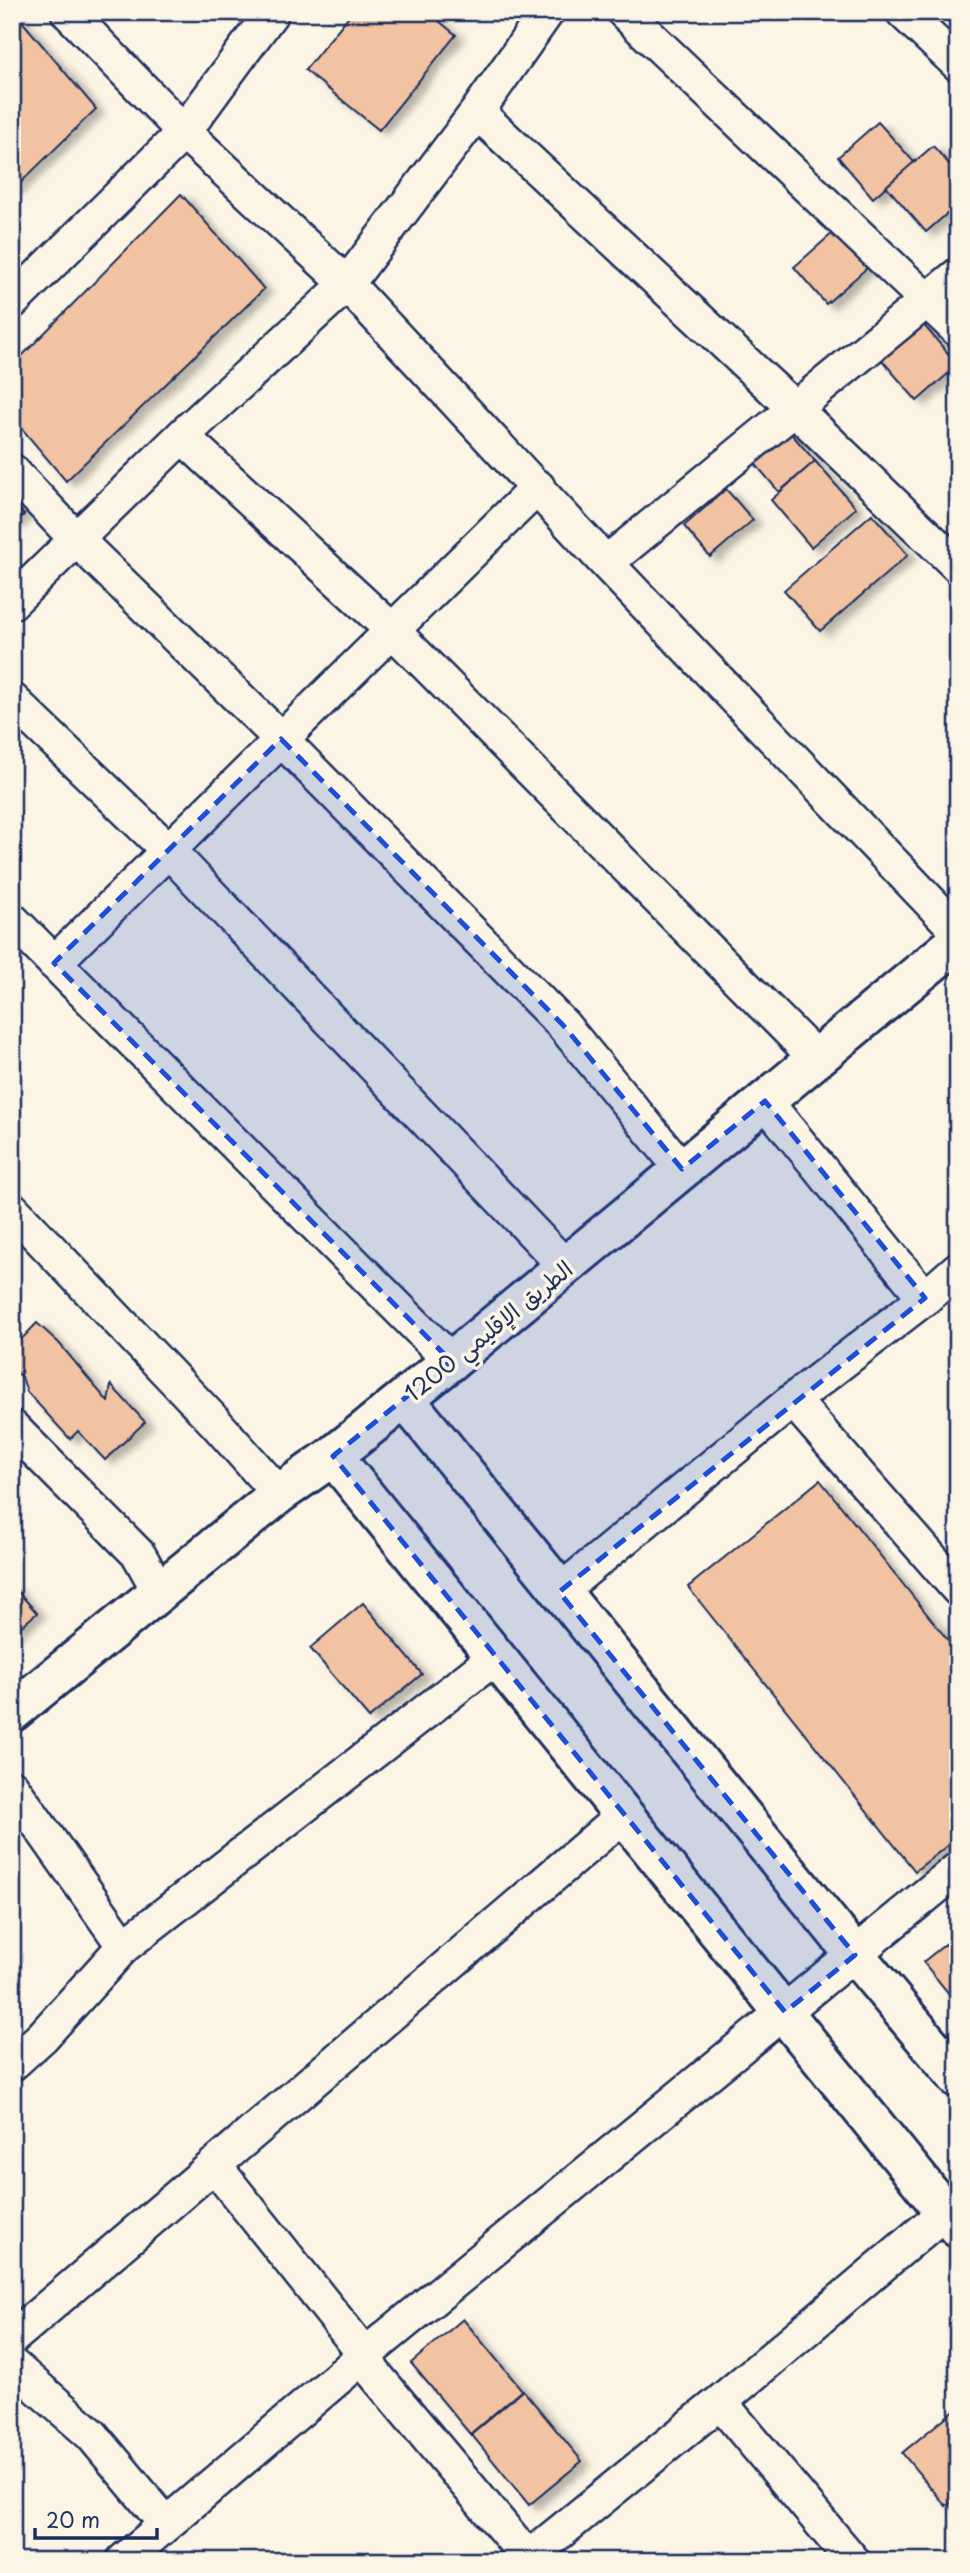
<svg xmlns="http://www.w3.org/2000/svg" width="970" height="2573" font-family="'Playpen Sans','Playpen Sans Arabic',sans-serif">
<defs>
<filter id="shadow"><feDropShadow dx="8" dy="4.5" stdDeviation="3.5" flood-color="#0004"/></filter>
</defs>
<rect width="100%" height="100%" fill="#fcf5e5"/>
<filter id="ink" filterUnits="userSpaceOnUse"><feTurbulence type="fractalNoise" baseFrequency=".0143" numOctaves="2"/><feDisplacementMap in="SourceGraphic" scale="14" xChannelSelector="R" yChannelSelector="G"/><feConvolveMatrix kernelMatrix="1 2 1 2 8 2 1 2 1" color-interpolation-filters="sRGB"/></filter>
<g filter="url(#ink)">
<path fill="#f2c3a2" stroke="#1b2f5e" stroke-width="2" filter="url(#shadow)" d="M352,12H428L456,35L379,130L305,70Z
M15,13L96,109L12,191V16Z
M878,122L914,162L873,198L838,157Z
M933,146L958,174V204L926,232L886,186Z
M181,194L264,289L66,481L12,417V366Z
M835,231L867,268L826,304L794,267Z
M922,323L958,365L917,401L881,359Z
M782,423L815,461L779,492L747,454Z
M815,461L856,508L811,547L771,500Z
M726,489L753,520L710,557L684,526Z
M12,501L24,515L12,525Z
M872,514L908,555L820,631L784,590Z
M37,1323L59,1343L108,1402L111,1385L145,1422L105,1460L78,1431L70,1439L27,1392L22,1377L12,1368V1349Z
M820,1480L958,1653V1837L915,1871L688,1587Z
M12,1585L37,1613L12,1634Z
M363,1603L422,1674L369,1718L310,1648Z
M958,1934V2005L923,1962Z
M463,2319L522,2390L470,2434L411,2363Z
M523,2390L582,2461L529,2505L471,2434Z
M958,2407V2496L946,2506L902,2453Z"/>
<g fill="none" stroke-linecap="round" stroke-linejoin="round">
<g stroke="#1b2f5e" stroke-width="38">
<path id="street" d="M68,12L184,132L347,284L606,563L958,931
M624,12L958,330
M903,12L958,64
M477,112L795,409L958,566
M12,302L184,132L272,12
M182,436L392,630L816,1058
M12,471L77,540L281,739L563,1025L682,1169
M606,563L958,275
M12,602L182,436L347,284L477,112L547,12
M12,700L168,850L565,1266
M12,920L451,1361
M54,963L538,487
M765,1101L925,1298
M12,1209L215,1422L279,1494
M793,1400L958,1589
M12,1427L139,1555L159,1591
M559,1592L793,1400L925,1298L958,1269
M12,1787L124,1946
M12,2064L42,2037L124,1946L497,1656
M214,2165L365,2355L373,2372L531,2561
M12,2338L625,1814
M12,2365L92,2435L166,2524
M720,2402L853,2561
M528,2558L720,2402L945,2212
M123,2561L372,2349L958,1869"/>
</g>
<g stroke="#1b2f5e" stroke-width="44">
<path id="secondary" d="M405,1399L855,1955L958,2078
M333,1456L958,2228
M12,1712L279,1494L333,1456L451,1361L958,941"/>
</g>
<use href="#street" stroke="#fcf5e5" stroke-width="33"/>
<use href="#secondary" stroke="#fcf5e5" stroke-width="38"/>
</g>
</g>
<path fill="#1d4ed8" fill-opacity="0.2" stroke="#1d4ed8" stroke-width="5" stroke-dasharray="14 9" stroke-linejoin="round" d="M281,739L563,1025L682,1169L765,1101L925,1298L559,1592L855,1955L785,2012L333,1456L451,1361L54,963Z"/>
<g text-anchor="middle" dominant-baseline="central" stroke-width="7" stroke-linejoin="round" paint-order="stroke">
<g font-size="23" fill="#1b2f5e" stroke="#fcf5e5">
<text transform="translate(488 1330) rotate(-39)">الطريق الإقليمي 1200</text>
</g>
</g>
<rect width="970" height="2573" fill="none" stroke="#fcf5e5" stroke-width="42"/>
<rect x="21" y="21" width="928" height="2531" fill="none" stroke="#1b2f5e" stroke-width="2.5" filter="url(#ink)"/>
<path d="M35 2528v10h122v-10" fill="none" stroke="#1b2f5e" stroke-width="3.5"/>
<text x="46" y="2528" font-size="21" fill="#1b2f5e" stroke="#fcf5e5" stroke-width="5" paint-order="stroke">20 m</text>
</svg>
